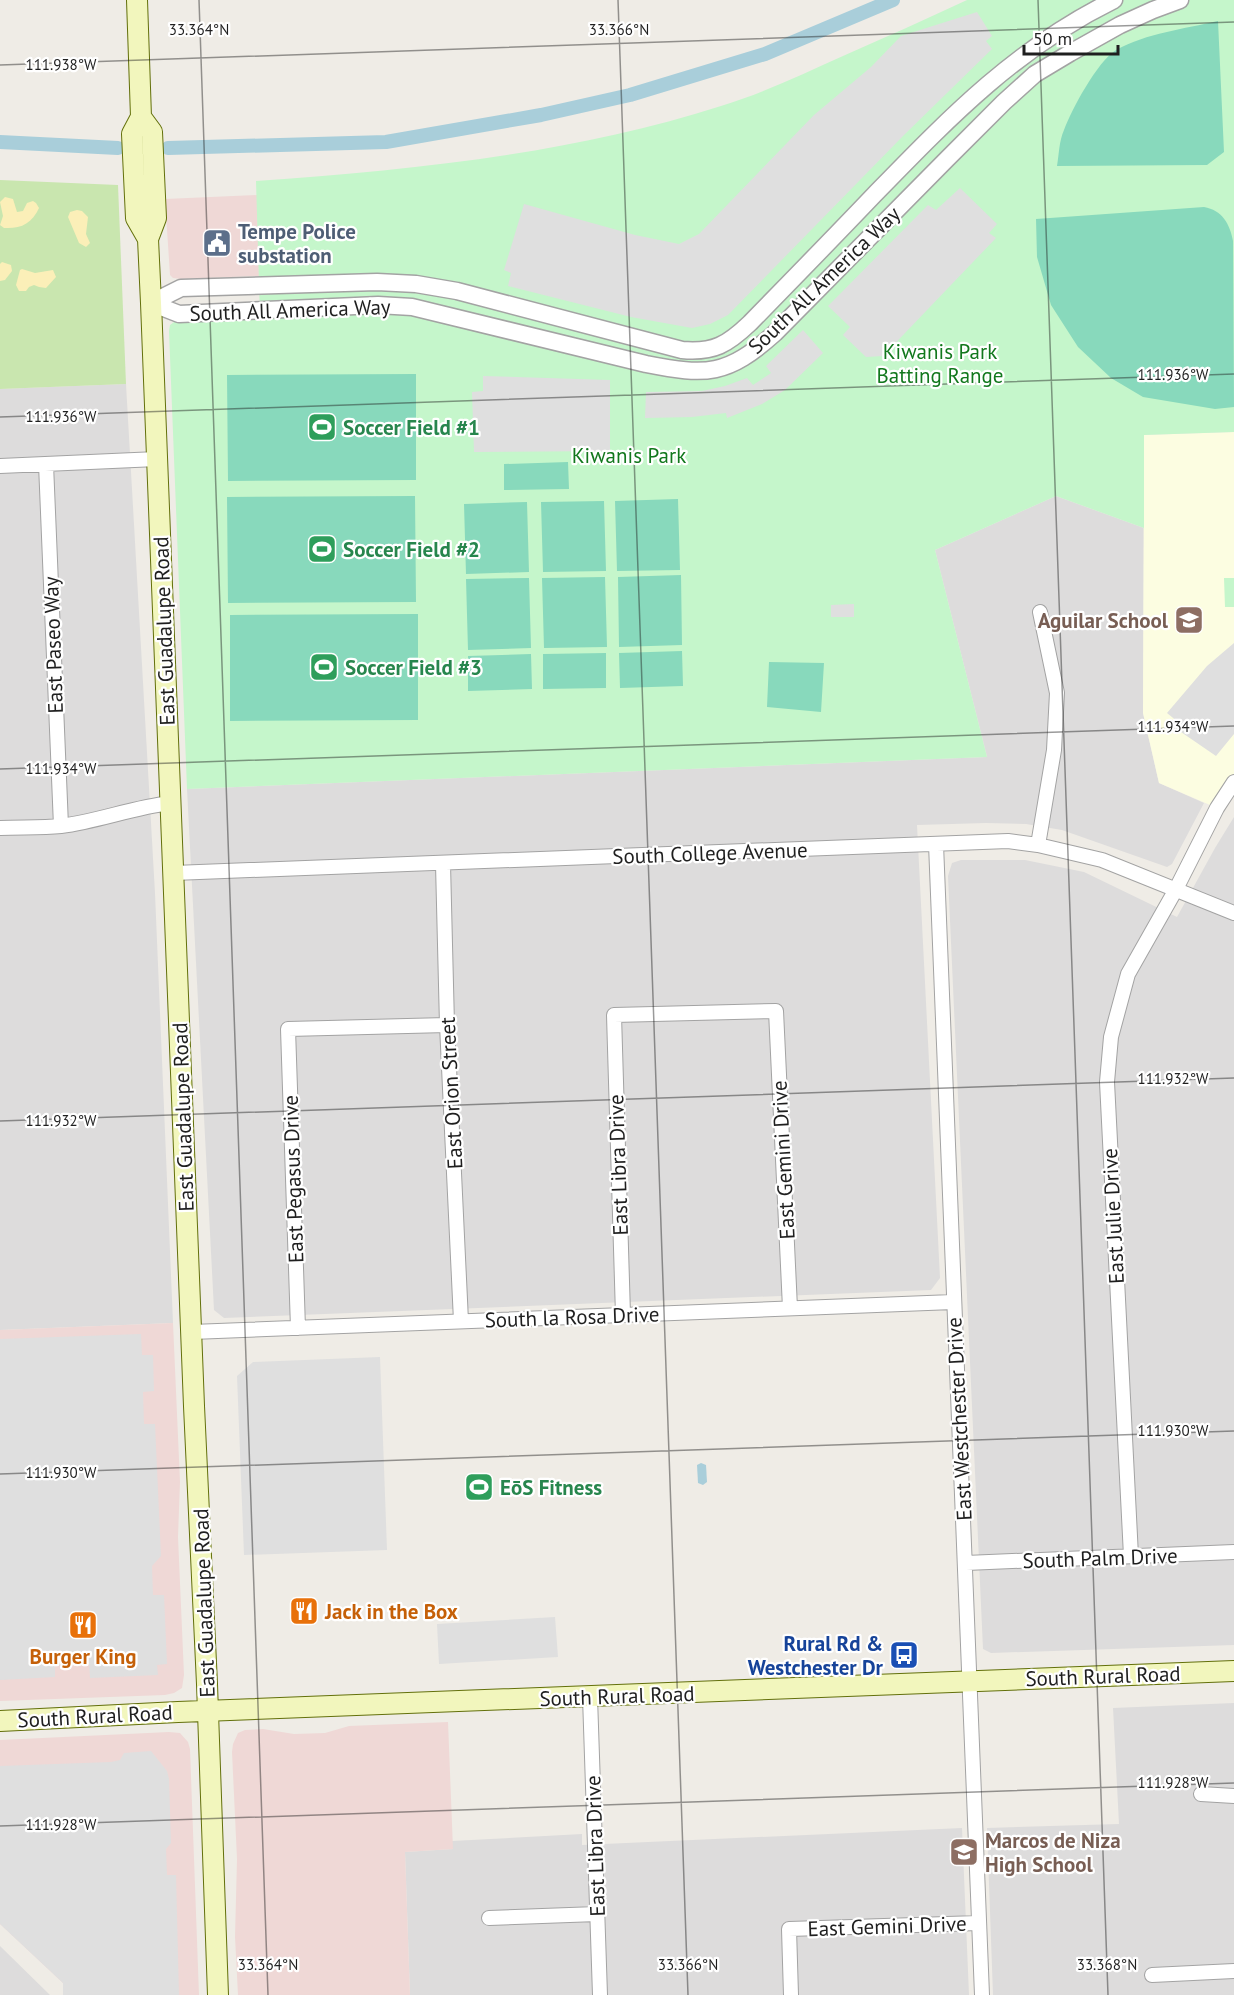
<svg xmlns="http://www.w3.org/2000/svg" width="1234" height="1995" font-family="'PT Sans',sans-serif">
<rect width="100%" height="100%" fill="#efece6"/>
<path fill="#dddcdc" d="M126,384L155,893L173,1323L0,1330V389Z
M1056,496L1144,528L1143,713L1159,783L1204,803L1172,864L1167,867L1062,830L1026,824L986,823L917,825L940,1278L931,1290L224,1318L214,1310L187,789L987,757L935,550Z
M1234,817V1645L991,1653L983,1649L948,876L952,863L961,860H1025L1084,872L1177,917L1215,848Z
M1234,1703V1995H993L987,1828L1119,1824L1113,1708Z
M962,1828L969,1995H410L405,1852L452,1849V1841L582,1834V1845Z
M0,1946L50,1995H0Z"/>
<path fill="#efd8d6" d="M257,195L259,276L181,279L173,278L170,275L165,199Z
M173,1323L180,1482L178,1537L184,1675L182,1688L174,1693L165,1695L0,1701V1330Z
M448,1722L453,1849L405,1852L410,1995H238L235,1937L237,1859L232,1752L233,1744L238,1733L245,1730L263,1729L294,1734L325,1733L349,1726Z
M169,1732L180,1733L188,1742L190,1749L199,1995H63V1983L0,1924V1740Z"/>
<path fill="#fcfde1" d="M1234,432V782L1217,808L1159,783L1143,713L1144,435Z"/>
<path fill="#c9e6af" d="M0,180L118,185L126,384L0,389Z"/>
<path fill="#fbefb8" d="M5,197L13,199L17,212L23,211L27,203L33,201L36,203L39,208C32,224 20,229 4,228L0,225L3,216L0,202Z
M77,210L82,211L88,217L86,234L90,243L86,247L79,243L68,217L70,212Z
M2,262L11,265L12,271L5,280L0,281V264Z
M22,269L35,273L53,270L56,277L46,288L39,287L34,285L29,287L26,291H19L16,285L20,270Z"/>
<path fill="#c5f6cb" d="M967,0H1234V432L1144,435V528L1056,496L935,550L987,757L187,789L169,331L170,325L178,319L260,317L256,181C412,170 571,154 721,106C763,93 803,74 843,56C884,38 926,19 967,0Z
M1224,578H1234V607H1225Z"/>
<path fill="#88d9bc" d="M1218,21L1224,152L1207,165L1057,166C1059,155 1059,141 1064,130C1072,109 1097,62 1116,50C1147,33 1184,29 1218,21Z
M1204,207C1222,210 1230,224 1233,241L1234,407L1215,409L1143,397L1111,378L1078,347L1051,305L1037,257L1036,219Z
M416,374V480L228,481L227,375Z
M568,462L569,489L504,490V464Z
M415,496L416,602L228,603L227,497Z
M678,499L680,570L617,571L615,501Z
M604,501L606,571L543,572L541,502Z
M527,502L529,572L466,574L464,504Z
M681,575L682,645L619,647L618,577Z
M605,577L607,647L544,648L542,578Z
M529,578L531,648L468,650L466,579Z
M418,614V720L230,721V615Z
M682,651L683,686L620,688L619,653Z
M606,653V688L543,689V654Z
M531,654L532,689L468,691V656Z
M769,662L824,663L821,712L767,707Z"/>
<path fill="#dfdfdf" d="M977,12L992,36L986,41L992,49L903,136L728,315L710,324L692,328L631,317L508,286L511,273L504,270L524,204L635,235L679,244L699,234L814,115L871,67L901,36Z
M960,188L997,224L989,233L996,238L883,356L866,357L843,335L850,327L828,306L928,205L936,210Z
M803,330L823,353L785,390L762,404L727,418L726,413L692,417L645,418L646,392L702,391L725,386L747,378L753,385L771,373L766,366Z
M483,376L610,380V451L474,452L472,392L483,391Z
M854,604V617H831V605Z
M1234,643V734L1216,756L1181,732L1184,727L1167,713L1207,666Z
M141,1334L142,1355H153L154,1391L143,1392L144,1424H155L161,1556L152,1566L153,1595H164L167,1664L157,1665L158,1675L90,1678L89,1663L55,1665V1677L0,1680V1339Z
M380,1357L387,1550L244,1555L237,1376L253,1362Z
M555,1617L558,1657L439,1664L437,1624Z
M151,1751L167,1771L169,1779L171,1843L166,1849L167,1875H176L179,1995H63V1983L0,1924V1766L111,1762L120,1760L124,1753Z"/>
<path fill="#a9ceda" d="M701,1463L706,1465L707,1482L703,1485L698,1483L697,1465Z"/>
<g fill="none" stroke-linecap="round" stroke-linejoin="round">
<path stroke="#a9ceda" stroke-width="14" d="M0,142L118,148
M168,148L386,142L541,115L630,95L765,54L893,0"/>
<g stroke="#a3a3a3" stroke-width="16">
<path id="minor" d="M46,464L61,826
M0,466L157,459
M0,828C20,827 41,828 61,826C99,821 134,807 171,803
M936,844L982,1995
M1038,845L1054,750L1057,693L1040,612
M443,864L447,1025L461,1321
M174,873L1008,841L1038,845L1102,860L1234,913
M623,1315L614,1015L776,1011L790,1308
M298,1328L288,1029L447,1025
M192,1332L953,1302
M1131,1556L1107,1082L1111,1037L1128,974L1175,891L1217,808L1234,782
M966,1563L1234,1552
M590,1697L600,1995
M1201,1794L1234,1796
M489,1918L597,1914
M1152,1975L1234,1971
M791,1995L789,1929L979,1923"/>
</g>
<g stroke="#a3a3a3" stroke-width="19">
<path id="tertiary" d="M151,303L179,314L378,305L412,307L646,364C707,376 727,376 775,333L947,159L1004,102L1035,74L1070,53L1120,25L1153,10L1180,0
M151,303L181,288L377,282L416,284L457,291L682,350C714,353 728,344 750,323C792,280 833,238 874,195C949,118 1016,48 1114,0"/>
</g>
<g stroke="#63700b" stroke-width="22">
<path id="secondary" d="M137,0L141,117L132,134L136,218L148,239
M141,117L152,132L156,218L148,239L151,303L194,1406L207,1684L218,1995
M0,1721L178,1712L1234,1671"/>
</g>
<use href="#minor" stroke="#fff" stroke-width="14"/>
<use href="#tertiary" stroke="#fff" stroke-width="16"/>
<use href="#secondary" stroke="#f2f6bd" stroke-width="20"/>
</g>
<path fill="none" stroke="#1f1f1f" stroke-width="1.5" stroke-opacity="0.45" d="M199,0L268,1995M618,0L688,1995M1038,0L1108,1995M0,65L1234,22M0,417L1234,374M0,769L1234,726M0,1121L1234,1078M0,1474L1234,1431M0,1826L1234,1783"/>
<defs>
<g id="civic-square" transform="scale(1.5)"><rect x="-9" y="-9" width="18" height="18" rx="4" fill="#5c6f8a" stroke="#fff"/><path d="M-.6-6.5H3V-4.5H.6V-3L4-1V1h2V6H-6V1h2V-1L-.6-3ZM-1.2 2.5V6h2.4V2.5Z" fill="#fff"/></g>
<g id="stadium-square" transform="scale(1.5)"><rect x="-9" y="-9" width="18" height="18" rx="4" fill="#2e9e5b" stroke="#fff"/><path d="M0-5a6.5 5 0 1 0 0 10a6.5 5 0 1 0 0-10ZM-3.5-1.8h7v3.6h-7Z" fill="#fff"/></g>
<g id="school-square" transform="scale(1.5)"><rect x="-9" y="-9" width="18" height="18" rx="4" fill="#8d6e63" stroke="#fff"/><path d="M0-5L7-2L0 1L-7-2ZM-4 1L0 2.5L4 1V4Q0 6-4 4Z" fill="#fff"/></g>
<g id="restaurant-square" transform="scale(1.5)"><rect x="-9" y="-9" width="18" height="18" rx="4" fill="#e8710a" stroke="#fff"/><path d="M-5-6h1v4h1v-4h1v4h1v-4h1v5L-1.5 .5V6h-2V.5L-5-1ZM5-6V6H3V1.5H1.5Q1.5-4 5-6Z" fill="#fff"/></g>
<g id="bus-square" transform="scale(1.5)"><rect x="-9" y="-9" width="18" height="18" rx="4" fill="#1a4fb4" stroke="#fff"/><path d="M-5-6H5V4H4V6H2V4H-2V6H-4V4H-5ZM-3.5-4V0h7V-4ZM-3.5 1.2v1.5H-2V1.2ZM2 1.2v1.5H3.5V1.2Z" fill="#fff"/></g>
</defs>
<g fill-rule="evenodd">
<use href="#civic-square" x="217" y="243"/>
<use href="#stadium-square" x="322" y="427"/>
<use href="#stadium-square" x="322" y="549"/>
<use href="#school-square" x="1189" y="620"/>
<use href="#stadium-square" x="324" y="667"/>
<use href="#stadium-square" x="479" y="1487"/>
<use href="#restaurant-square" x="304" y="1611"/>
<use href="#restaurant-square" x="83" y="1625"/>
<use href="#bus-square" x="904" y="1655"/>
<use href="#school-square" x="964" y="1852"/>
</g>
<g text-anchor="middle" dominant-baseline="central" stroke-width="4.5" stroke-linejoin="round" paint-order="stroke">
<g font-size="21" font-weight="bold" fill="#4e5e75" stroke="#fff" text-anchor="start">
<text x="238" y="231">Tempe Police<tspan x="238" dy="24">substation</tspan></text>
</g>
<g font-size="21" fill="#1f1f1f" stroke="#fff">
<text transform="translate(824 280) rotate(-44)">South All America Way</text>
<text transform="translate(290 310) rotate(-2)">South All America Way</text>
<text transform="translate(164 631) rotate(-92)">East Guadalupe Road</text>
<text transform="translate(53 645) rotate(-92)">East Paseo Way</text>
<text transform="translate(710 853) rotate(-2)">South College Avenue</text>
<text transform="translate(451 1093) rotate(-93)">East Orion Street</text>
<text transform="translate(183 1117) rotate(-92)">East Guadalupe Road</text>
<text transform="translate(783 1160) rotate(-93)">East Gemini Drive</text>
<text transform="translate(618 1165) rotate(-92)">East Libra Drive</text>
<text transform="translate(293 1179) rotate(-92)">East Pegasus Drive</text>
<text transform="translate(1113 1216) rotate(-93)">East Julie Drive</text>
<text transform="translate(572 1317) rotate(-2)">South la Rosa Drive</text>
<text transform="translate(959 1419) rotate(-93)">East Westchester Drive</text>
<text transform="translate(1100 1558) rotate(-2)">South Palm Drive</text>
<text transform="translate(204 1603) rotate(-92)">East Guadalupe Road</text>
<text transform="translate(1103 1676) rotate(-2)">South Rural Road</text>
<text transform="translate(617 1696) rotate(-2)">South Rural Road</text>
<text transform="translate(95 1716) rotate(-3)">South Rural Road</text>
<text transform="translate(595 1846) rotate(-92)">East Libra Drive</text>
<text transform="translate(887 1926) rotate(-2)">East Gemini Drive</text>
</g>
<g font-size="21" fill="#12781d" stroke="#fff">
<text x="940" y="351">Kiwanis Park<tspan x="940" dy="24">Batting Range</tspan></text>
<text x="629" y="455">Kiwanis Park</text>
</g>
<g font-size="21" font-weight="bold" fill="#27864d" stroke="#fff" text-anchor="start">
<text x="343" y="427">Soccer Field #1</text>
<text x="343" y="549">Soccer Field #2</text>
<text x="345" y="667">Soccer Field #3</text>
<text x="500" y="1487">EōS Fitness</text>
</g>
<g font-size="21" font-weight="bold" fill="#785e54" stroke="#fff" text-anchor="end">
<text x="1168" y="620">Aguilar School</text>
<text x="985" y="1840" text-anchor="start">Marcos de Niza<tspan x="985" dy="24">High School</tspan></text>
</g>
<g font-size="21" font-weight="bold" fill="#c56008" stroke="#fff" text-anchor="start">
<text x="325" y="1611">Jack in the Box</text>
<text x="83" y="1656" text-anchor="middle">Burger King</text>
</g>
<g font-size="21" font-weight="bold" fill="#164399" stroke="#fff" text-anchor="end">
<text x="883" y="1643">Rural Rd &amp;<tspan x="883" dy="24">Westchester Dr</tspan></text>
</g>
</g>
<g font-size="15" text-anchor="middle" fill="#1f1f1f" stroke="#fff" stroke-width="4.5" stroke-linejoin="round" paint-order="stroke">
<text x="199" y="35">33.364°N</text>
<text x="619" y="35">33.366°N</text>
<text x="61" y="70">111.938°W</text>
<text x="1173" y="380">111.936°W</text>
<text x="61" y="422">111.936°W</text>
<text x="1173" y="732">111.934°W</text>
<text x="61" y="774">111.934°W</text>
<text x="1173" y="1084">111.932°W</text>
<text x="61" y="1126">111.932°W</text>
<text x="1173" y="1436">111.930°W</text>
<text x="61" y="1478">111.930°W</text>
<text x="1173" y="1788">111.928°W</text>
<text x="61" y="1830">111.928°W</text>
<text x="268" y="1970">33.364°N</text>
<text x="688" y="1970">33.366°N</text>
<text x="1107" y="1970">33.368°N</text>
</g>
<path d="M1024 45v9h94v-9" fill="none" stroke="#1f1f1f" stroke-width="3"/>
<text x="1033" y="45" font-size="18" fill="#1f1f1f" stroke="#ffffff" stroke-width="4.5" paint-order="stroke">50 m</text>
</svg>
